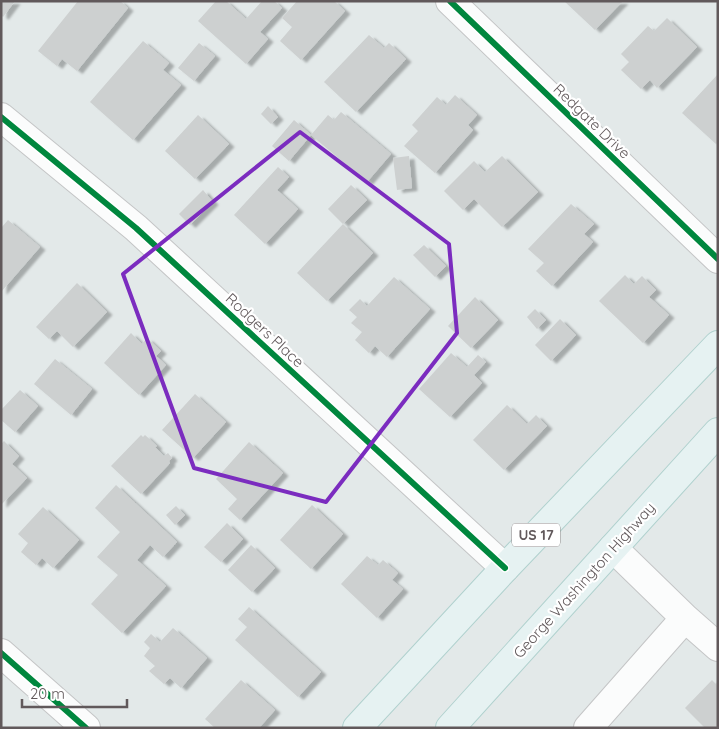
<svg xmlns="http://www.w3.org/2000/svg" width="719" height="729" font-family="Quicksand,sans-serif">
<defs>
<filter id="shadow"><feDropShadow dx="5.5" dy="3" stdDeviation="1" flood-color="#0004"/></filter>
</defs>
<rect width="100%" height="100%" fill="#e3e9e9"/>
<path fill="#cdd0d0" filter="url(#shadow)" d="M1,1H15L3,17L1,15Z
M78,1H120L128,8L77,71L62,59L57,66L38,51Z
M216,1H226L246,19L262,1H274L282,8L260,32L268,39L246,64L198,21Z
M297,1H334L345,11L301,60L280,41L292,27L282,18Z
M564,1H623L595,30Z
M667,18L697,47L657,88L650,80L641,89L621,70L629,62L621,54L648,26L654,31Z
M369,35L384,48L389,43L406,59L356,112L324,82Z
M143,41L169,63L163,70L181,85L133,140L90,102Z
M199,43L215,56L194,81L178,68Z
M718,74V142L716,144L682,113Z
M455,95L477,115L468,125L473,130L435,173L404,146L418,131L412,125L437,97L446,105Z
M268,106L278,117L271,124L261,114Z
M341,112L391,154L367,182L311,135L289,161L272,146L294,120L311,135L328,115L334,120Z
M198,115L229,144L195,179L165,151Z
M409,156L412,188L397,190L393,158Z
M502,156L538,192L502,227L474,199L463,210L444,191L474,161L485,172Z
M278,167L289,177L277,190L298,209L265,244L234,215Z
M351,185L367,200L343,224L328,209Z
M203,190L213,202L190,225L179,214Z
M571,204L594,224L584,234L593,242L552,286L536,271L544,263L528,249Z
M8,220L40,247L1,292V228Z
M343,224L373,253L327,301L297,273Z
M424,245L446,266L435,277L413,255Z
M625,275L634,284L642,276L656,290L649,297L669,315L643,343L599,301Z
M394,277L430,309L387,357L375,346L369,353L355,340L362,332L351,323L357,317L349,310L360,299L367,306Z
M77,283L107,312L73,347L57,331L49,339L36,327Z
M475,297L498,320L471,348L448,326Z
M535,309L546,320L537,329L527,317Z
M560,319L576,335L551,361L535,345Z
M131,333L142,344L147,338L161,351L156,356L166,365L139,395L104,363Z
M451,353L467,367L478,355L486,362L474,375L482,383L450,417L419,389Z
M55,359L92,389L71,415L34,384Z
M20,390L38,406L15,432L1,420V410Z
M195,394L226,422L193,458L162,430Z
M507,405L527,424L536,415L547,426L504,470L473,440Z
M141,435L143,437L145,435L157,446L155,447L164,456L168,453L172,458L169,461L170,463L141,494L111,466Z
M4,441L19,456L12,464L27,478L1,505V444Z
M249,442L283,473L240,520L228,509L237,499L216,479Z
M116,485L177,542L163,557L150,545L137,560L166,586L122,633L91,604L118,575L97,557L120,532L95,508Z
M312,505L343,534L311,569L280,540Z
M176,506L185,515L175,525L166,515Z
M43,507L79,540L53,568L42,558L36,565L21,552L28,543L18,534Z
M227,523L243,539L221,562L204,547Z
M251,545L275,568L252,592L228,570Z
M367,556L378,565L383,560L398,573L392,580L403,589L377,618L341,584Z
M249,607L321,672L298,697L235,640L247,627L238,619Z
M173,628L207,658L181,688L170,678L164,684L149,671L155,666L144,656L150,648L144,642L151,634L160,642Z
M241,680L275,710L259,728H215L205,719Z
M712,680L718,686V728H705L685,708Z"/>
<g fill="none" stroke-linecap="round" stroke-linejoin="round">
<g stroke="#c4c5c6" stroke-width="30">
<path id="minor" d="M450,1L718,259
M1,117L136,228L505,568
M613,548L685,618L718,647
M1,653L86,728
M588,728L685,618"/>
</g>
<g stroke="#b0d1ce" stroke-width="30">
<path id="major" d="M357,728L505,568L718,345
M450,728L718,432"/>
</g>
<use href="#minor" stroke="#fbfcfc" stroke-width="28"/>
<use href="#major" stroke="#e6f2f2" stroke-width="28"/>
<g stroke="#fff" stroke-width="9">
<path id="cycleway" d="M450,1L718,259
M1,117L136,228L505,568
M1,653L86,728"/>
</g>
<use href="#cycleway" stroke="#00873e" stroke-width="6"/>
</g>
<path fill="none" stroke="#7b2cbf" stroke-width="4" stroke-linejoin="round" d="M300,132L449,244L457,333L326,502L194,468L123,274Z"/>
<g text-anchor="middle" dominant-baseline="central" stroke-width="4.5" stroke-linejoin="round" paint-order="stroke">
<rect fill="#fff" stroke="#908b8c" stroke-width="1" x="512" y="523.5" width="48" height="23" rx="4"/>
<g font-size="14" font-weight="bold" fill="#61595b">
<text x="536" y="535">US 17</text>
</g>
<g font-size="15" fill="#61595b" stroke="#fff">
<text transform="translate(592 121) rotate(44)">Redgate Drive</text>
<text transform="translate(265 330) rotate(43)">Rodgers Place</text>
<text transform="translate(584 580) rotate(-48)">George Washington Highway</text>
</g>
</g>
<rect width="719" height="729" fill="none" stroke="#61595b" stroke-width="5"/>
<path d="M22 699v8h105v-8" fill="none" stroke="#61595b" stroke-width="2.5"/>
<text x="30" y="699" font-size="15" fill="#61595b" stroke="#ffffff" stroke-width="4" paint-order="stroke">20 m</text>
</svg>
